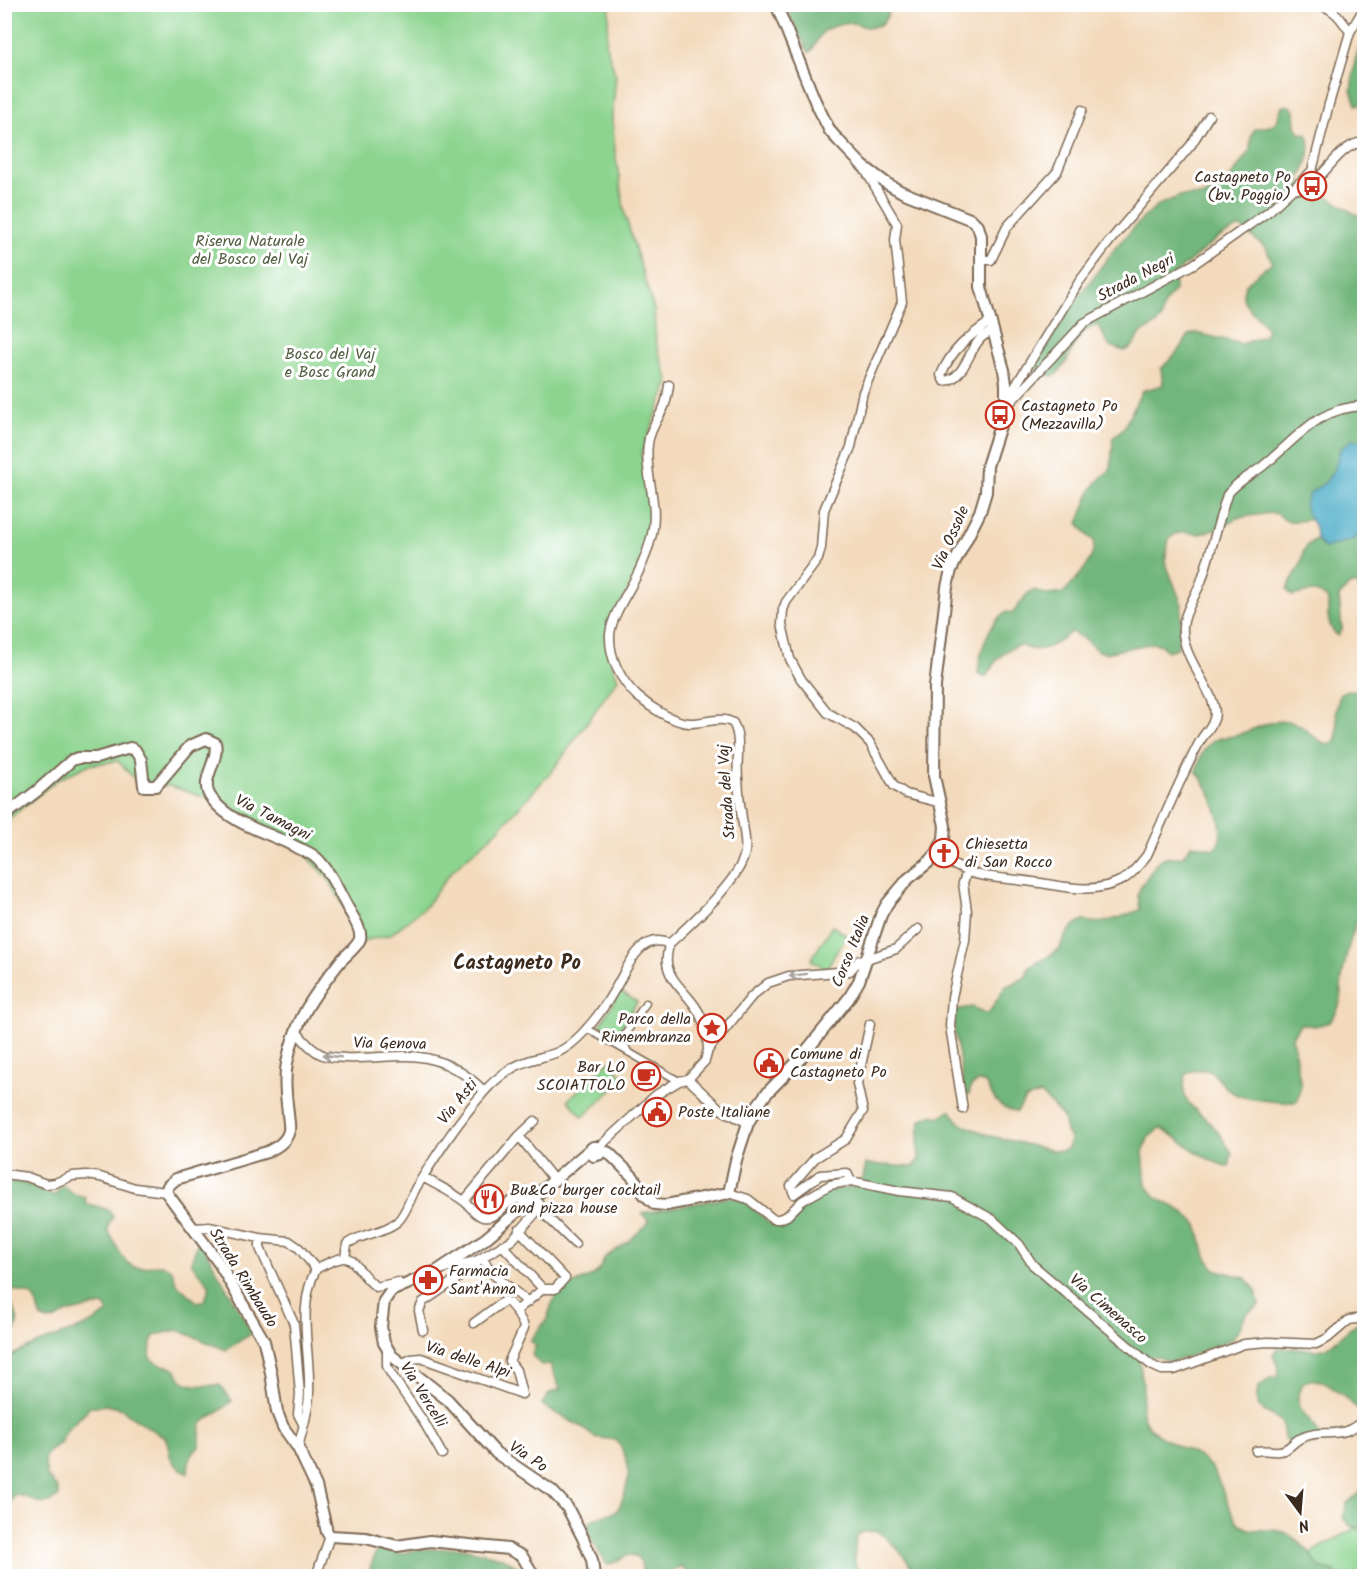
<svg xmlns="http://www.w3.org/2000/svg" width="1369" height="1581" font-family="Kalam,sans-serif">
<rect width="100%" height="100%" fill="#fff"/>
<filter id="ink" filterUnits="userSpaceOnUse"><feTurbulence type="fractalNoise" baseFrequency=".0167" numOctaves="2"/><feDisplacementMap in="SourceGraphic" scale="12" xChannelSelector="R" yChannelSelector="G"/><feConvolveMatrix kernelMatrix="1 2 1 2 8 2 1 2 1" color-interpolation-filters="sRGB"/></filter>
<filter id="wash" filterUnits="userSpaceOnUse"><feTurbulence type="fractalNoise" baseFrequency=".008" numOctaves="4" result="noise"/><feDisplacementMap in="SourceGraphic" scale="24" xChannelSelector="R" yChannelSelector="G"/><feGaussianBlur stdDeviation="1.35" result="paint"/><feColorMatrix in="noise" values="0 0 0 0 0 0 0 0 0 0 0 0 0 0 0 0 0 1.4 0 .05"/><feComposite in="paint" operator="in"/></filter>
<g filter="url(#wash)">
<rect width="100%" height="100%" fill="#f3dabc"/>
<path fill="#8cd48f" stroke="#647f56" stroke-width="1.5" d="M5,5H610L606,45L616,76L612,117L615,151L625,215L654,310L656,344L669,382L641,454L649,485L651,533L635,575L606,634L609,656L618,679L553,770L498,830L451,872L425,907L390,935L359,942L345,909L328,878L304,853L207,798L170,786L140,785L118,761L88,765L57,780L5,822Z
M832,926L847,935L826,969L811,960Z
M620,991L637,1002L617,1035L600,1025Z
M609,1061L625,1078L583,1117L568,1100Z
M1356,1528L1364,1530V1576H1337L1335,1572L1319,1567L1310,1553Z"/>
<path fill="#71b67a" stroke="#56704c" stroke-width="1.5" d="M888,5C890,18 881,29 866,27C861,26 857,23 852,23C846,23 835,26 829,28C817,33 818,45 809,53L789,14L787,5Z
M1364,32V104L1356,105L1351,90L1355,61Z
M1282,106H1290L1295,111L1296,126L1300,133L1307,134C1314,148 1306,166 1300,179L1304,191L1326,195L1353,213L1364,218V505C1348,509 1300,526 1285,520C1283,519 1280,516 1278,514L1271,513L1236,518L1230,523L1200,534L1183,532L1175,534L1169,539L1165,561L1182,605L1178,648L1167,651L1161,645L1153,643L1105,653L1097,650L1085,639L1071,632C1056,645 1039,656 1020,645C1003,649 994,662 986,677L978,673C980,653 987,624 1006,612L1013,613L1027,594L1034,590L1048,595L1063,593C1076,580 1096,560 1094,541L1088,536L1078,523C1085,509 1088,490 1100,479C1103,475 1107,473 1111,469L1113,438L1124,427L1142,391L1163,385L1161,369L1181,348L1189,335L1197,333L1242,344L1264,336L1267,329C1262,319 1254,315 1248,307C1231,286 1260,274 1272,262L1266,248L1240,227L1218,238L1174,274L1175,290L1164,304L1161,319L1156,325L1141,333L1132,347L1124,351L1109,346L1098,325C1070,333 1076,358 1054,376L1038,374L1034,367L1068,311L1116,247L1141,220L1159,205L1180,196H1203L1217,190L1228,181L1250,150L1251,135L1255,129L1270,126L1277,121Z
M1364,516V632L1360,626C1360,610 1366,600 1358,585L1350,584L1339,597L1342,629L1338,636C1326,626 1328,614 1328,600C1317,587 1306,593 1292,596L1287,590C1290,581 1301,566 1302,560C1303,555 1302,552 1306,547C1317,534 1348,524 1364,516Z
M1347,690L1364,693V906C1353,927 1346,954 1342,978C1339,999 1344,1004 1330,1022L1315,1026L1300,1024L1292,1037L1301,1086L1297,1102C1283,1103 1250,1100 1237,1095C1213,1084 1220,1061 1186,1073C1178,1105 1193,1105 1212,1125C1220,1133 1226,1144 1232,1153L1229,1167C1202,1160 1184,1141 1160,1128L1148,1138L1143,1152L1146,1185L1156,1197L1185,1213L1197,1225L1206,1256L1214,1269L1245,1278L1256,1290L1259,1305L1246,1314L1240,1328L1232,1339L1185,1358L1169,1362L1155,1356L1140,1358C1140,1369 1143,1379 1143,1390C1143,1401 1139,1411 1145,1421C1159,1445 1191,1446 1209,1465C1223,1481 1226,1508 1238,1522C1251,1537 1271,1525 1286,1533C1295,1538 1304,1546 1311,1554C1313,1557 1315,1562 1318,1565C1322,1569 1330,1570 1335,1572L1337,1576H919L896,1547L878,1531L863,1532L856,1536L854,1560L860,1576H689L681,1566L674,1570L669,1576H643L641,1562L636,1556L629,1555L608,1565L603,1559L587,1531L588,1524L594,1519L617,1511C630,1487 634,1463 616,1440L594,1437L582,1427L548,1409L542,1404L550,1393L560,1389L550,1364L541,1365L532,1355L536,1345L530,1341C535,1333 543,1325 547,1319C550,1311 552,1299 558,1293C573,1279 600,1282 604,1258L628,1242L649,1222L642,1213L731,1197L746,1202L771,1225C791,1225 798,1206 814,1197C828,1190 846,1187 861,1186L866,1164L914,1167L919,1159C918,1143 916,1133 922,1119L931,1115L941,1117L950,1110L961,1124L991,1136L1054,1151H1063L1069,1146L1070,1138L1066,1132L1063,1117L1041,1094L1025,1099L1017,1112C998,1109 993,1098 985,1082H978L971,1086L969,1094L965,1095L954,1027L956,1010L972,1007L988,1014L1005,987L1026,977C1028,965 1033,965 1043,960C1049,957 1052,952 1060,949C1063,936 1072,925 1084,920C1101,928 1123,915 1140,910L1138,895L1140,888L1158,861L1166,857H1182L1192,844L1215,849C1231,832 1209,787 1196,771C1199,760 1202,750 1211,742C1218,736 1229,738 1238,735C1254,730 1274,717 1292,722C1306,726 1314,740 1328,745L1335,741C1340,728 1336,722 1336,710C1337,705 1339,699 1340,694Z
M5,1179L33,1186L48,1194L56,1195L59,1187L64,1186L72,1193L86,1198L85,1203L109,1210L113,1217L109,1223L108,1231C115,1241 119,1255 128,1263C140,1275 155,1259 168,1267C175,1271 173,1280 179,1286C185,1292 191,1296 197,1302L205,1300L210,1286C204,1277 196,1272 191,1262L199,1239L252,1333L226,1350L178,1330L155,1335L151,1342L150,1358C160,1367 162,1363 172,1368C178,1370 177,1375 181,1379C189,1388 209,1385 220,1385L232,1401C226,1404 223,1410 217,1413C196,1424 201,1426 200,1447C188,1453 189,1461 188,1473C179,1468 170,1463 169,1451C168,1445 168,1442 165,1437L158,1434L120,1408L105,1405L90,1407L68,1429L60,1443L48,1452L44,1460L47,1476L57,1488L59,1496C39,1513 35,1496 16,1495L10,1501L5,1502V1358C18,1353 30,1346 44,1341C62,1335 95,1325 108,1312L104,1305C94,1307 76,1310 67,1313C61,1316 52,1323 45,1320C37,1317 38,1306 36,1300L30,1295L14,1290L7,1293C9,1309 23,1313 15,1331L5,1334Z
M1357,1323H1364V1414C1352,1407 1314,1360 1300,1389C1297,1394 1298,1401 1300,1407C1306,1419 1318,1425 1320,1438L1315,1444C1302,1445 1294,1447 1284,1438L1282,1422C1268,1409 1252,1415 1258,1388L1270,1378L1278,1377L1279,1370L1273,1355L1278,1348L1319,1350L1326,1348Z
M1364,1489V1530L1349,1525L1343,1518L1347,1503Z
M461,1548C482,1553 513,1555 524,1576H361L369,1571L377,1549L400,1554L415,1550Z"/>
<path fill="#46aac6" stroke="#406a72" stroke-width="1.5" d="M1353,439L1364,443V488L1360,502L1364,516L1363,532L1352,540L1324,548L1316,539L1315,527L1306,512L1305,504L1310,493L1326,482L1335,468L1340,449Z"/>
</g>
<g filter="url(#ink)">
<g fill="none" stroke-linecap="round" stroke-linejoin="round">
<g stroke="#7b6855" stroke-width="9">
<path id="pedestrian" d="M586,1028L679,1081
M628,1052L622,1039L646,1003"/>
</g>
<g stroke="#7b6855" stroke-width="11">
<path id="minor" d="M1315,4C1333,7 1340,17 1350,32
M864,168L897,224L895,240L902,302L863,392L851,447L824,510L821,548L818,559L786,602L783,610L782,624L790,659L801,679L828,713L855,728L870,743L894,786L906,794L941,803
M1298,189C1325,184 1336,144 1364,142
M981,260H991L1007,227L1057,172L1082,110
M991,321C969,336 951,350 941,375L944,381C964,380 968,351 981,338C984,335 989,333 993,331
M1006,397L1013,390L1079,282L1109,242L1191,145L1209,116
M1006,407L1084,323L1194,264L1269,211L1312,171L1329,104L1350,32L1364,8
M937,853C970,881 994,876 1033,882C1064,886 1091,895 1120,881C1131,876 1140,864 1147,855C1164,818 1180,779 1199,743C1203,735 1211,728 1214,719C1221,695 1180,660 1183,626C1185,609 1197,594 1202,579C1211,551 1218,523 1227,495C1236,482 1250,476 1263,466C1297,439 1317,407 1364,406
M669,944C689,925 741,880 745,852C747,839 742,824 741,810C739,800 739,789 738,778C736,760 742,738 733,723C721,715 703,724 689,723C672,722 650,707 637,696C621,681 609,658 610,635C611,616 630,590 638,573C644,561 649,547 652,534C659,504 644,474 648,444C649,431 658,419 664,407C667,400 668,392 669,385
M669,944C668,950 666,957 667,963C669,979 683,990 692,1002C703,1016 708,1033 708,1050
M867,959L896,949L918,929
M296,1031C303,1040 312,1051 323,1055C330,1058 339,1057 346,1058C366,1059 386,1056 406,1056C438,1056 463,1070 484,1091
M688,1079L720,1109L748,1123
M963,1109L950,1026L952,997L965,940L967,911L963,883L967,871
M519,1136L554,1180
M599,1147L656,1095L679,1081L688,1079L705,1061L708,1050L752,996L768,983L789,976L850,971L859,960L866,961
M4,1174L27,1177L46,1184L55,1183L72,1176L86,1175L100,1177L135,1188L166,1192
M423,1177C436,1185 454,1193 465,1202C471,1207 475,1215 483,1217C503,1221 506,1189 528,1202
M851,1181L847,1173L820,1175L794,1194L791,1186L815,1158L846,1139L863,1111L857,1084L870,1024
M729,1193L748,1199L773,1219H779L787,1216L802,1201L830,1185L851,1181L899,1191L952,1197L992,1219L1019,1244L1033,1265L1151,1365L1162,1370H1174L1244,1344L1268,1342L1316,1344L1328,1338L1349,1320L1364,1318
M464,1201L519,1136L535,1121
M539,1209L575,1244
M194,1228L209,1227L260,1238L289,1241L299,1248L316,1269
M260,1238V1248L294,1324L300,1394L298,1414L303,1424
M502,1245L543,1289
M345,1258L347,1244C362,1233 382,1234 397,1222C407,1213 410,1197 417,1186C437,1154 458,1121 483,1093C492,1082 509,1068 523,1063C534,1058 546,1057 558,1052C572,1046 588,1028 598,1015C604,1007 610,998 615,989C626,971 640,930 669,944
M482,1258L494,1275L528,1302
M316,1269C359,1246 347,1263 376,1287L398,1282L401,1287
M442,1269L476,1261L512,1240L539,1209L540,1205L534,1197
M474,1323L504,1301L509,1303L516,1311
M423,1330L419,1311L423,1302L476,1266L477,1262
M387,1350V1366L391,1374L425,1424L442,1454
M401,1364L411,1359L421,1358L522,1394L516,1370L509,1361L524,1328L523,1324L516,1311L543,1289H555L565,1278L519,1230
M298,1448C302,1430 309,1411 309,1393C311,1351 296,1309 316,1269
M1256,1451C1265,1449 1271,1452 1279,1451C1288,1451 1292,1443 1299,1439C1323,1426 1341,1443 1364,1419
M316,1576L330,1536"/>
</g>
<g stroke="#7b6855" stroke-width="14">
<path id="tertiary" d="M4,816L37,791L72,760L78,758H96L130,748L135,750L141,760L144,786H156L190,746L206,739L215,743C220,762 197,781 212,799C233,826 269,832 298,848C303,850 310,853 314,856C330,869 339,893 349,910C353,917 362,930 360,939C356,949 345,955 339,963C313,996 295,1020 287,1063C284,1079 286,1096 288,1113C288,1118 290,1125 289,1131C286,1142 277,1147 267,1152L176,1179L168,1186L166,1192L219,1263L264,1341L271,1373L277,1412L283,1427L298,1448L316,1486L327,1532L330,1536L366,1538L397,1546L430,1541L508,1549L522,1556L534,1576
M591,1149V1154L594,1156L600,1154L599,1147H593L485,1239L437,1271L391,1291L384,1301L381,1327L384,1343L392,1356L448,1400L496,1453L552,1491L567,1507L583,1538L592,1560L594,1576
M600,1149L609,1153L633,1177L644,1194L655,1204L666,1205L729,1193L736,1160L748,1123L758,1105L766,1094L799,1060L849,998L859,981L881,915L887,904L908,879L930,861L937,853L944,839L945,826L934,776L935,686L947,587L951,570L980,512L986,492L987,466L1006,407V384L1004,370L981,287V236L978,226L972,220L902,192L886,183L863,166L838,140L830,131L815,101L776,4"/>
</g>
<use href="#pedestrian" stroke="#fff" stroke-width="6"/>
<use href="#minor" stroke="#fff" stroke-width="8"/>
<use href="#tertiary" stroke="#fff" stroke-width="10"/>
</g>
<defs><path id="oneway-shaft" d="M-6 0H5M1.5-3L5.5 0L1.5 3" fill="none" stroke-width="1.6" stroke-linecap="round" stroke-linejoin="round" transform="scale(1.5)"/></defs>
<g stroke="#a79f9a">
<use href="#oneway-shaft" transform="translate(798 975) rotate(173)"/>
<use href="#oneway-shaft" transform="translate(332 1056) rotate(-172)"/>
</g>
</g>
<defs>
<g id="bus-ring" transform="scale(1.5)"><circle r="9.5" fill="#fff" stroke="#c8321e" stroke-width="1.5"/><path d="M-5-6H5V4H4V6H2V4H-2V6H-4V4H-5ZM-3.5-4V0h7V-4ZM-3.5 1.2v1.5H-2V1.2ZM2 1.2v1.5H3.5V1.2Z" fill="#c8321e"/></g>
<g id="church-ring" transform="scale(1.5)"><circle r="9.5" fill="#fff" stroke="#c8321e" stroke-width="1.5"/><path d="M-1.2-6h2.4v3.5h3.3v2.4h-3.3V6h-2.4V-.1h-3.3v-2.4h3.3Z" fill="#c8321e"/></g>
<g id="sight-ring" transform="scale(1.5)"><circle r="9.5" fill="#fff" stroke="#c8321e" stroke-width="1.5"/><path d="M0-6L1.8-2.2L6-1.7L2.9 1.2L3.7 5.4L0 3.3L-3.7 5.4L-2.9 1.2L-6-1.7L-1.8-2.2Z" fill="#c8321e"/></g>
<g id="civic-ring" transform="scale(1.5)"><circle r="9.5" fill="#fff" stroke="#c8321e" stroke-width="1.5"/><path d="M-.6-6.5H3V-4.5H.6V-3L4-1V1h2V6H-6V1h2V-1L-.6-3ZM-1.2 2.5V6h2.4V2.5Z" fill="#c8321e"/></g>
<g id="cafe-ring" transform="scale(1.5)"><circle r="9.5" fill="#fff" stroke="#c8321e" stroke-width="1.5"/><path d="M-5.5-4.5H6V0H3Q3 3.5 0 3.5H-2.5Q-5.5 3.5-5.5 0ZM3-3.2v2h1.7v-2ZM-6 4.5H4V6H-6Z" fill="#c8321e"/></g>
<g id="restaurant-ring" transform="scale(1.5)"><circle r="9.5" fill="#fff" stroke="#c8321e" stroke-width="1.5"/><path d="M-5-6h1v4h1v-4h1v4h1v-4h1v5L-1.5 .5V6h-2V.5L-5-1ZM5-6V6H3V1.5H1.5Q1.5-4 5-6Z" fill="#c8321e"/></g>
<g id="pharmacy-ring" transform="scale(1.5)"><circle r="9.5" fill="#fff" stroke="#c8321e" stroke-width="1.5"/><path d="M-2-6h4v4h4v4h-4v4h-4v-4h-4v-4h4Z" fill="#c8321e"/></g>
</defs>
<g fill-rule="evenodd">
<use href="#bus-ring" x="1312" y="186"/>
<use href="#bus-ring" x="1000" y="415"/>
<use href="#church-ring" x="944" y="853"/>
<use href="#sight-ring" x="712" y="1028"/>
<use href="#civic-ring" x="769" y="1063"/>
<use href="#cafe-ring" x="646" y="1076"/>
<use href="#civic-ring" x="657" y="1112"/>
<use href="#restaurant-ring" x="489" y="1199"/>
<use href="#pharmacy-ring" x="428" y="1280"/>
</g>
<g text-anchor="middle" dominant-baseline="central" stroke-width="6" stroke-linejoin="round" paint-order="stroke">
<g font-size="16" fill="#3b2a1e" stroke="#fff" text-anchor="start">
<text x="1291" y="177" text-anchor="end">Castagneto Po<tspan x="1291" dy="18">(bv. Poggio)</tspan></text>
<text x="1021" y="406">Castagneto Po<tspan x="1021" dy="18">(Mezzavilla)</tspan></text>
<text x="965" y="844">Chiesetta<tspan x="965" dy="18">di San Rocco</tspan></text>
<text x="691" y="1019" text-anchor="end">Parco della<tspan x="691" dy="18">Rimembranza</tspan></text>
<text x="790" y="1054">Comune di<tspan x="790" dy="18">Castagneto Po</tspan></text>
<text x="625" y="1067" text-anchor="end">Bar LO<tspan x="625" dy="18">SCOIATTOLO</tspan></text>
<text x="678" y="1112">Poste Italiane</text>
<text x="510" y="1190">Bu&amp;Co burger cocktail<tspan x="510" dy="18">and pizza house</tspan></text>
<text x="449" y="1271">Farmacia<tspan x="449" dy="18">Sant'Anna</tspan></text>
</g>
<g font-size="16" fill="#535d40" stroke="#fff">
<text x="250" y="241">Riserva Naturale<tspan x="250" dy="18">del Bosco del Vaj</tspan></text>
<text x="330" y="354">Bosco del Vaj<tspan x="330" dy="18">e Bosc Grand</tspan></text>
</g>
<g font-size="16" fill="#3b2a1e" stroke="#fff">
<text transform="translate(1136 278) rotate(-28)">Strada Negri</text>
<text transform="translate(951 538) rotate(-66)">Via Ossole</text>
<text transform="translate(727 792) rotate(-94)">Strada del Vaj</text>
<text transform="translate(273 818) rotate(27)">Via Tamagni</text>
<text transform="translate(851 951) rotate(-68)">Corso Italia</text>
<text transform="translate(390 1044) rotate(1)">Via Genova</text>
<text transform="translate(458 1102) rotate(-51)">Via Asti</text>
<text transform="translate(243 1278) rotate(58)">Strada Rimbaudo</text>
<text transform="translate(1108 1309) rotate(41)">Via Cimenasco</text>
<text transform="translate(468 1360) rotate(18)">Via delle Alpi</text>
<text transform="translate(423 1395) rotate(58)">Via Vercelli</text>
<text transform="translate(528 1457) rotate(34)">Via Po</text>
</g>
<g font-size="20" font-weight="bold" fill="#3b2a1e" stroke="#fff">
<text x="517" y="964">Castagneto Po</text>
</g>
</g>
<rect width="1369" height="1581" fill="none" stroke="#fff" stroke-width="24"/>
<g transform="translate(1300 1512) rotate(164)" stroke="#ffffff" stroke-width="4.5" paint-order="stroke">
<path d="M0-4.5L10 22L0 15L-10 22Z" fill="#3b2a1e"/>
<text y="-9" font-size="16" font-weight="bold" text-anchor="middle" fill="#3b2a1e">N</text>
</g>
</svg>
